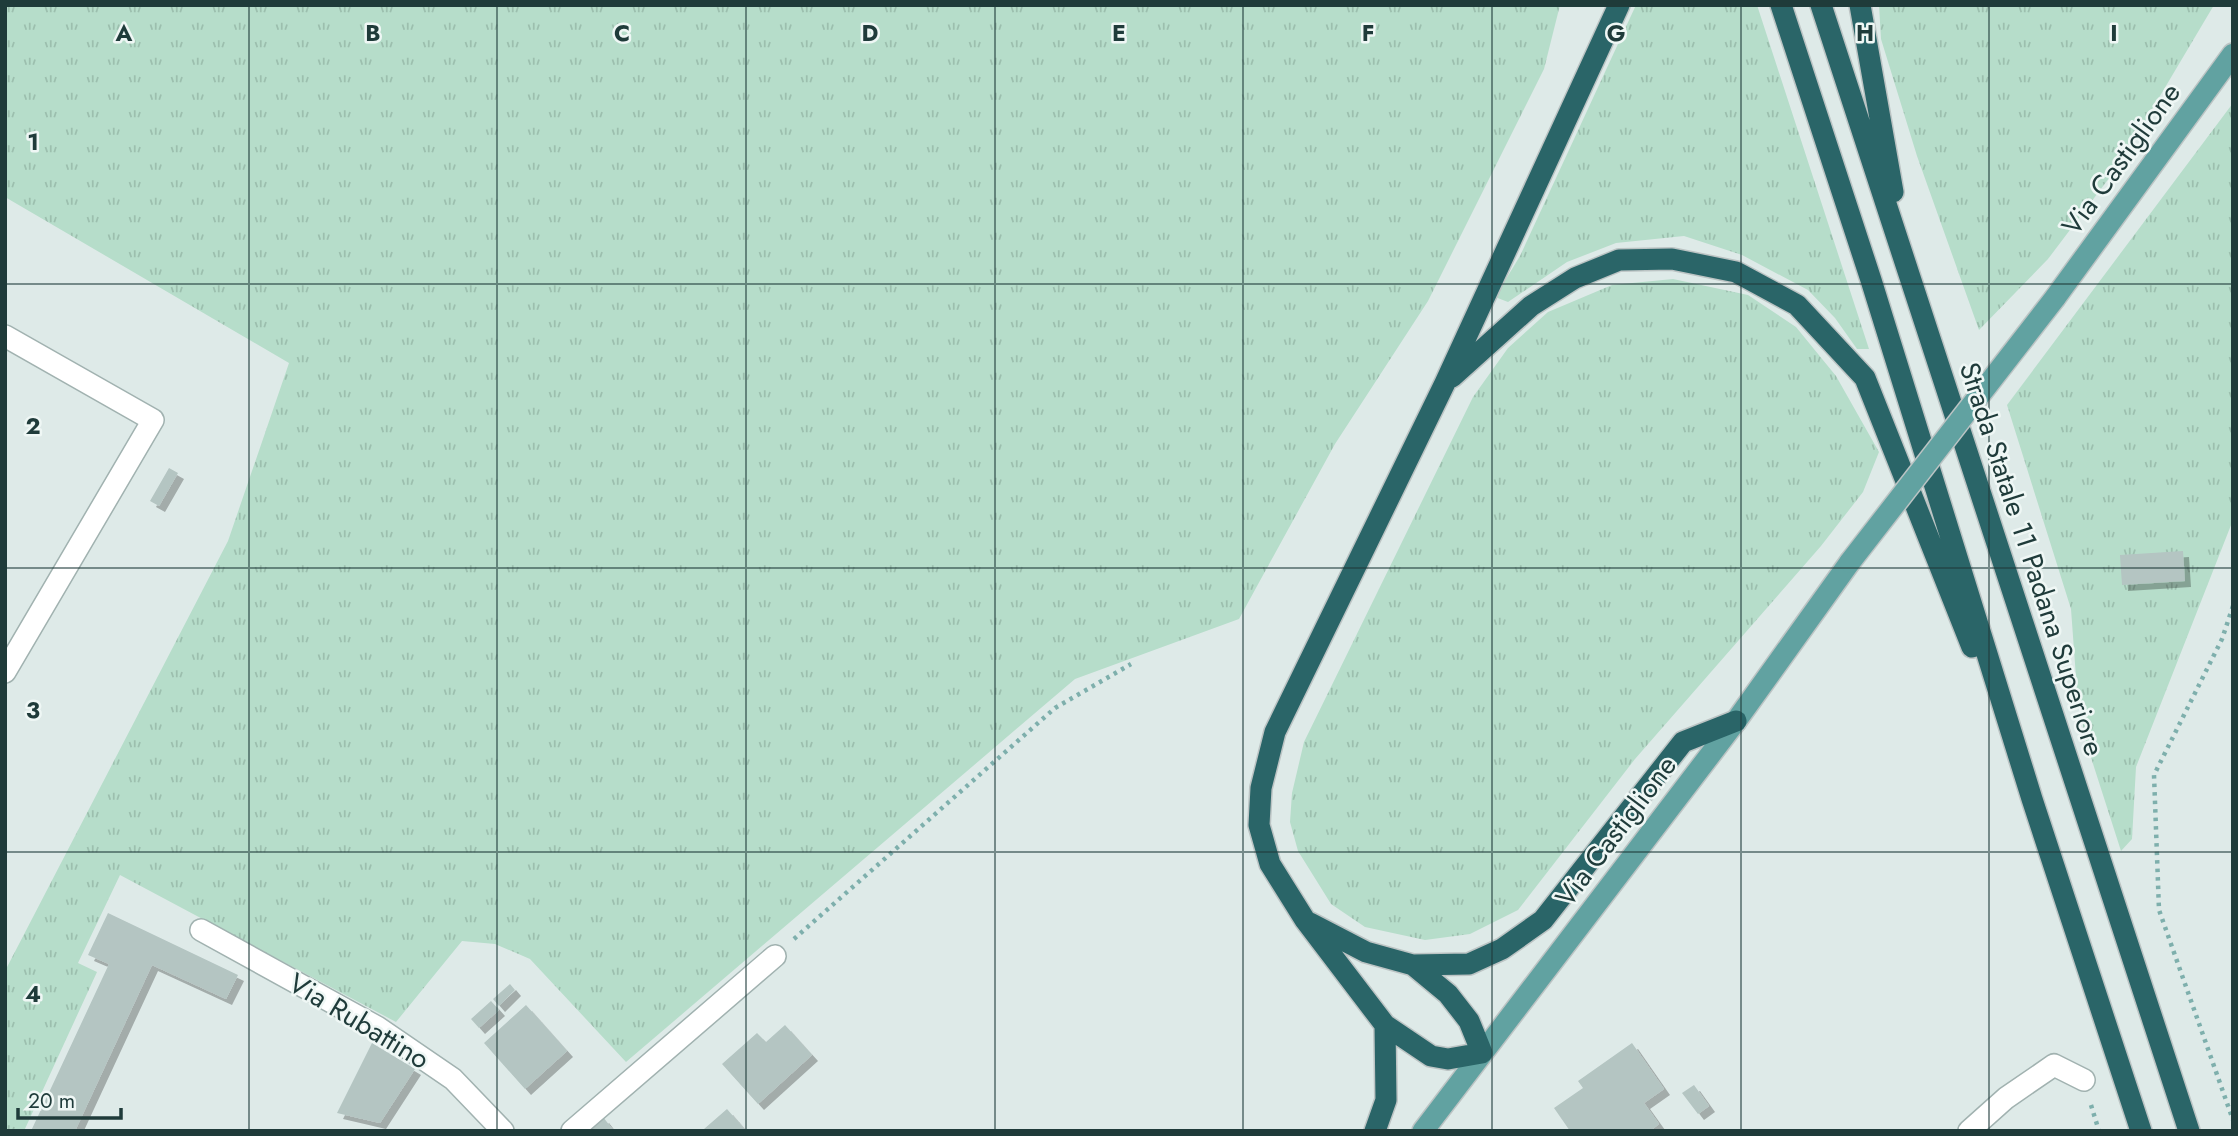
<svg xmlns="http://www.w3.org/2000/svg" width="2238" height="1136" font-family="Jost,sans-serif">
<defs>
<pattern id="grass-tufts" width="24" height="20" patternUnits="userSpaceOnUse" patternTransform="scale(1.75)"><rect width="24" height="20" fill="#b6ddca"/><path d="M3 7l-1-3M5 7V3M7 7l1-3M15 17l-1-3M17 17v-4M19 17l1-3" fill="none" stroke="#9cbfae"/></pattern>
<filter id="shadow"><feDropShadow dx="6" dy="6" stdDeviation="0" flood-color="#0004"/></filter>
</defs>
<rect width="100%" height="100%" fill="#deeae8"/>
<path fill="url(#grass-tufts)" d="M5,5H1560L1544,69L1428,301L1335,444L1239,619L1075,679L626,1062L530,959L495,944L462,941L396,1022L120,875L78,963L97,972L24,1131H5V971L228,541L289,363L5,197Z
M1636,5H1757L1869,349H1857L1835,318L1808,290L1742,255L1684,236L1616,243L1567,262L1508,302L1495,297L1520,256Z
M1879,5H2214L2119,165L2048,259L1979,330L1917,156L1881,39Z
M2233,103V520L2136,767L2132,839L2121,851L2086,742L2077,691L2071,609L2007,405Z
M1673,279L1748,295L1796,327L1836,376L1879,452L1863,492L1821,546L1635,759L1518,910L1470,934L1425,940L1365,927L1331,904L1298,851L1290,822L1292,793L1304,742L1473,397L1508,348L1548,312L1612,285Z"/>
<path fill="#b4c5c2" filter="url(#shadow)" d="M169,468L178,473L159,506L150,501Z
M2183,551L2185,581L2122,585L2120,555Z
M108,913L238,975L226,999L152,965L75,1131H31L109,964L88,955Z
M510,984L515,990L499,1006L493,999Z
M491,1001L499,1010L479,1028L471,1019Z
M526,1005L567,1051L525,1089L484,1043Z
M785,1025L812,1055L758,1104L722,1064L757,1033L766,1042Z
M372,1043L415,1069L380,1123L337,1113Z
M1632,1043L1664,1089L1644,1103L1659,1124L1650,1131H1570L1554,1108L1583,1088L1578,1081Z
M1694,1085L1709,1106L1698,1114L1682,1093Z
M727,1109L746,1131H706L704,1129Z
M603,1117L614,1131H585Z"/>
<g fill="none" stroke-linecap="round" stroke-linejoin="round">
<g stroke="#a1b2b0" stroke-width="24">
<path id="minor" d="M5,336L153,420L5,672
M201,930L377,1027L453,1079L503,1131
M572,1131L775,956
M1969,1131L2006,1098L2054,1065L2084,1080"/>
</g>
<g stroke="#bcc4c4" stroke-width="24">
<path id="major" d="M2055,298L2233,54
M1423,1131L1736,721L1850,562"/>
</g>
<g stroke="#bcc4c4" stroke-width="24">
<path id="highway" d="M1781,5L1871,280L2032,799L2141,1131
M1821,5L2189,1131
M1860,5L1893,192
M1452,377L1531,306L1575,278L1619,260L1672,259L1736,272L1797,305L1865,378L1972,647
M1310,923L1366,952L1413,965L1469,964L1502,949L1543,920L1683,742L1736,721
M1413,965L1448,994L1469,1021L1482,1053L1448,1059L1431,1056L1385,1025L1305,920L1270,864L1259,825L1261,788L1275,732L1445,383L1619,5
M1375,1131L1386,1100L1385,1025"/>
</g>
<path stroke="#7eafac" stroke-width="4.5" stroke-dasharray="3.5 5" stroke-linecap="butt" d="M2233,606L2222,639L2154,775L2159,910L2233,1120
M794,939L1055,708L1131,664
M2091,1105L2099,1131"/>
<use href="#minor" stroke="#fff" stroke-width="21"/>
<use href="#major" stroke="#61a2a1" stroke-width="21"/>
<use href="#highway" stroke="#2a6568" stroke-width="21"/>
<g stroke="#bcc4c4" stroke-width="24" stroke-linecap="butt">
<path id="major-bridge" d="M1850,562L2055,298"/>
</g>
<use href="#major-bridge" stroke="#61a2a1" stroke-width="21"/>
</g>
<path fill="none" stroke="#1f3b3a" stroke-width="2" stroke-opacity="0.55" d="M249,5V1131M497,5V1131M746,5V1131M995,5V1131M1243,5V1131M1492,5V1131M1741,5V1131M1989,5V1131M5,284H2233M5,568H2233M5,852H2233"/>
<g text-anchor="middle" dominant-baseline="central" stroke-width="5" stroke-linejoin="round" paint-order="stroke">
<g font-size="28" fill="#1f3b3a" stroke="#eff7f5">
<text transform="translate(2121 159) rotate(-54)">Via Castiglione</text>
<text transform="translate(2032 559) rotate(72)">Strada Statale 11 Padana Superiore</text>
<text transform="translate(1616 831) rotate(-53)">Via Castiglione</text>
<text transform="translate(359 1021) rotate(31)">Via Rubattino</text>
</g>
</g>
<g font-size="23" text-anchor="middle" font-weight="bold" fill="#1f3b3a" stroke="#eff7f5" stroke-width="5" stroke-linejoin="round" paint-order="stroke">
<text x="124" y="41">A</text>
<text x="373" y="41">B</text>
<text x="622" y="41">C</text>
<text x="870" y="41">D</text>
<text x="1119" y="41">E</text>
<text x="1368" y="41">F</text>
<text x="1616" y="41">G</text>
<text x="1865" y="41">H</text>
<text x="2114" y="41">I</text>
<text x="33" y="150">1</text>
<text x="33" y="434">2</text>
<text x="33" y="718">3</text>
<text x="33" y="1002">4</text>
</g>
<rect width="2238" height="1136" fill="none" stroke="#1f3b3a" stroke-width="14"/>
<path d="M18 1108v10h103v-10" fill="none" stroke="#1f3b3a" stroke-width="3.5"/>
<text x="28" y="1108" font-size="21" fill="#1f3b3a" stroke="#eff7f5" stroke-width="5" paint-order="stroke">20 m</text>
</svg>
